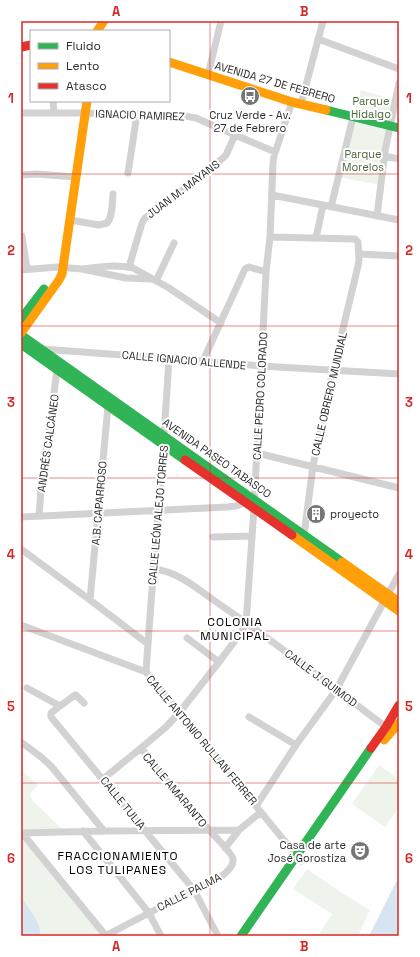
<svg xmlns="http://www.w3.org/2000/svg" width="420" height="957" font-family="'Space Grotesk',sans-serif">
<rect width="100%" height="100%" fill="#fff"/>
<path fill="#eef4eb" d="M361,90L395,100L381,185L338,177L353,117Z
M379,765L399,779V807L385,827L352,804Z
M21,770L38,785L30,794L32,800L62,829L21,830Z
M21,833L106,936H21Z
M307,869L345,895L370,910L358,936H318L332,914L293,889Z"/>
<path fill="#d7e4f1" d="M399,876V936H369Z
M21,897C30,910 39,920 41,936H21Z"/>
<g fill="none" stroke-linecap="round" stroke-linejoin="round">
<path stroke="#d2d2d2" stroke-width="7" d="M318,39L399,69
M208,75L221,21
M53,101L54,113
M301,104L323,21
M21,113H79L180,115L196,118L205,122L275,152
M384,156L399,159
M128,173L137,114
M21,175L36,174L76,177
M272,195L399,220
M331,207L353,117
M377,216L385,151L399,83
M70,220L99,225L107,223C113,216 112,204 113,194
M22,236L27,269
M270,237L355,239L358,242L359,260L358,266L333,370L313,466L304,535
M316,238L323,205
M359,254L399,256
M129,267L142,223L145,218L184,189L223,158L226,155L235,135
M82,269C98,267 116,264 133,268L169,288L221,323
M21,270L57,267L82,269L126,278L151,279
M156,281L174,243
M42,349L203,361L261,366L399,374
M203,361L245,269L249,267L266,272
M257,453L399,488
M39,516L41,490L57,370
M21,517L227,507L236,506L248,501
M213,537L252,536
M21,549L90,600L148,644
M153,569C178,571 199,590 219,604C277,643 331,686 386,727
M90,600L108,406
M21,625L146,672L151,678L301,861
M187,638L219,662
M146,672C153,568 163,463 169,358
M27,688L60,706L51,713V717L194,890L218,936
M60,706L75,695H76L84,703
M249,717L296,745
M21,742L41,757L51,766L104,831
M103,779L141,748L166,727L179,713L219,662L240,634L246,624L254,508L266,272L270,237L273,163L274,156L292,102
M256,806L296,745L336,690L399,574
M83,831L149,913L161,936
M21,833L104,831L239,830L261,812
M22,833L106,936
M225,848L239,830
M105,936L149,913L222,876C227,872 234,866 233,859C233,854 216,838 212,833C187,806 164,777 141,748"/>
<path stroke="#30b455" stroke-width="9" d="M326,110L399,128
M21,319L44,289
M21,335L342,562
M21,344L185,460
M241,936L371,748"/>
<path stroke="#ff9f0a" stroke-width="9" d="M97,31L104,21
M169,62L292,102L326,110
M21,333L59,280L62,274L87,101
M292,535L399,611
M342,562L399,602
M384,740L399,723"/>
<path stroke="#e5322d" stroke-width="9" d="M21,47L31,45
M185,460L292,535
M371,748L386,727L399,705"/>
</g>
<path fill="none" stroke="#d62828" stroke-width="1" stroke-opacity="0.55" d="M210,21V936M21,174H399M21,326H399M21,478H399M21,631H399M21,783H399"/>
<defs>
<g id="bus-disc" transform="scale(1)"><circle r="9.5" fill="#767676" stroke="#fff"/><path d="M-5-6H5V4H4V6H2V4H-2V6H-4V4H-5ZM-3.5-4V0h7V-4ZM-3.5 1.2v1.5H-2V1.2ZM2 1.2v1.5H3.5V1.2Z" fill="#fff"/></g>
<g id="building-disc" transform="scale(1)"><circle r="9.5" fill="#767676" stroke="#fff"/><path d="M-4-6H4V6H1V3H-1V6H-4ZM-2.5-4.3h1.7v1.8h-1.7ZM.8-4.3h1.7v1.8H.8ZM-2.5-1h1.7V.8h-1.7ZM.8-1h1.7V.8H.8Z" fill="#fff"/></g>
<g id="theatre-disc" transform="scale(1)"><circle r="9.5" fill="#767676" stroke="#fff"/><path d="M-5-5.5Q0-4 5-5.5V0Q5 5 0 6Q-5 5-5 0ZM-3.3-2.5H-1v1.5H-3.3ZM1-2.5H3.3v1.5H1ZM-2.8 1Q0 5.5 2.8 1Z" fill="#fff"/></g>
</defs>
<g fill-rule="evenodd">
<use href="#bus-disc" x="250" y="96"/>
<use href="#building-disc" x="316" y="514"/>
<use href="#theatre-disc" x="360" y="851"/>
</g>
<g text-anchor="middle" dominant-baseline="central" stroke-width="4" stroke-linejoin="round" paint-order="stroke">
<g font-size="11" fill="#2d2d2d" stroke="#fff">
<text transform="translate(275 82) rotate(16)">AVENIDA 27 DE FEBRERO</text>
<text transform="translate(140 115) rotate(2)">IGNACIO RAMIREZ</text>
<text transform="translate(183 189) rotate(-37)">JUAN M. MAYANS</text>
<text transform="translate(184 360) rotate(5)">CALLE IGNACIO ALLENDE</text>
<text transform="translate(329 394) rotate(-77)">CALLE OBRERO MUNDIAL</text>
<text transform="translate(260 396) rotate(-87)">CALLE PEDRO COLORADO</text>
<text transform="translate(48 443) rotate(-82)">ANDRÉS CALCÁNEO</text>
<text transform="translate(217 458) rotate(35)">AVENIDA PASEO TABASCO</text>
<text transform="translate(99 503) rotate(-85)">A.B. CAPARROSO</text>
<text transform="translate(158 515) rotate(-85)">CALLE LEÓN ALEJO TORRES</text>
<text transform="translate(321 678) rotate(37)">CALLE J. GUIMOD</text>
<text transform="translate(202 740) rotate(50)">CALLE ANTONIO RULLAN FERRER</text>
<text transform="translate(175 790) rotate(50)">CALLE AMARANTO</text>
<text transform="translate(123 803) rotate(51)">CALLE TULIA</text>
<text transform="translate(189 892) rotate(-27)">CALLE PALMA</text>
</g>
<g font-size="11" fill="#4b693a" stroke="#fff">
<text x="371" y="101">Parque<tspan x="371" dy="13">Hidalgo</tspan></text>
<text x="363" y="154">Parque<tspan x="363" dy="13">Morelos</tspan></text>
</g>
<g font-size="11" fill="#2d2d2d" stroke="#fff">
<text x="250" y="115">Cruz Verde - Av.<tspan x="250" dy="13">27 de Febrero</tspan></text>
<text x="330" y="514" text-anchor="start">proyecto</text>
<text x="346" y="845" text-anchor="end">Casa de arte<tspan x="346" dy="13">José Gorostiza</tspan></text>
</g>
<g font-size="12" letter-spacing="1" fill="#000" stroke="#fff">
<text x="235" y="622">COLONIA<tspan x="235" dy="14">MUNICIPAL</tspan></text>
<text x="118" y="856">FRACCIONAMIENTO<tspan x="118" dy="14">LOS TULIPANES</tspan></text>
</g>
</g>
<rect width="420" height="957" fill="none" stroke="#ffffff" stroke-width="44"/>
<rect x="30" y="30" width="140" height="72" fill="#ffffff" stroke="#ababab"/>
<rect x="38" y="43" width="20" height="6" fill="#30b455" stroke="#ababab"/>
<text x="66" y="50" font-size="12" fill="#2d2d2d">Fluido</text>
<rect x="38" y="63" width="20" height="6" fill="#ff9f0a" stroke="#ababab"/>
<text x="66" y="70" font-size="12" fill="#2d2d2d">Lento</text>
<rect x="38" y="83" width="20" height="6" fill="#e5322d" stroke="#ababab"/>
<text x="66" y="90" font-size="12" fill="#2d2d2d">Atasco</text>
<rect x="22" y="22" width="376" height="913" fill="none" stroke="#d62828" stroke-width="1.5"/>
<g font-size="13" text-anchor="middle" font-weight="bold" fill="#d62828">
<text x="116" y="16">A</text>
<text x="304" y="16">B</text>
<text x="11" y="103">1</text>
<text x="409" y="103">1</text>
<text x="11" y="255">2</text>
<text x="409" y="255">2</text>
<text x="11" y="407">3</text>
<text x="409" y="407">3</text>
<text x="11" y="559">4</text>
<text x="409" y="559">4</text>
<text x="11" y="711">5</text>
<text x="409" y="711">5</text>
<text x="11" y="863">6</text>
<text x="409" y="863">6</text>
<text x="116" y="951">A</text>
<text x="304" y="951">B</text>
</g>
</svg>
